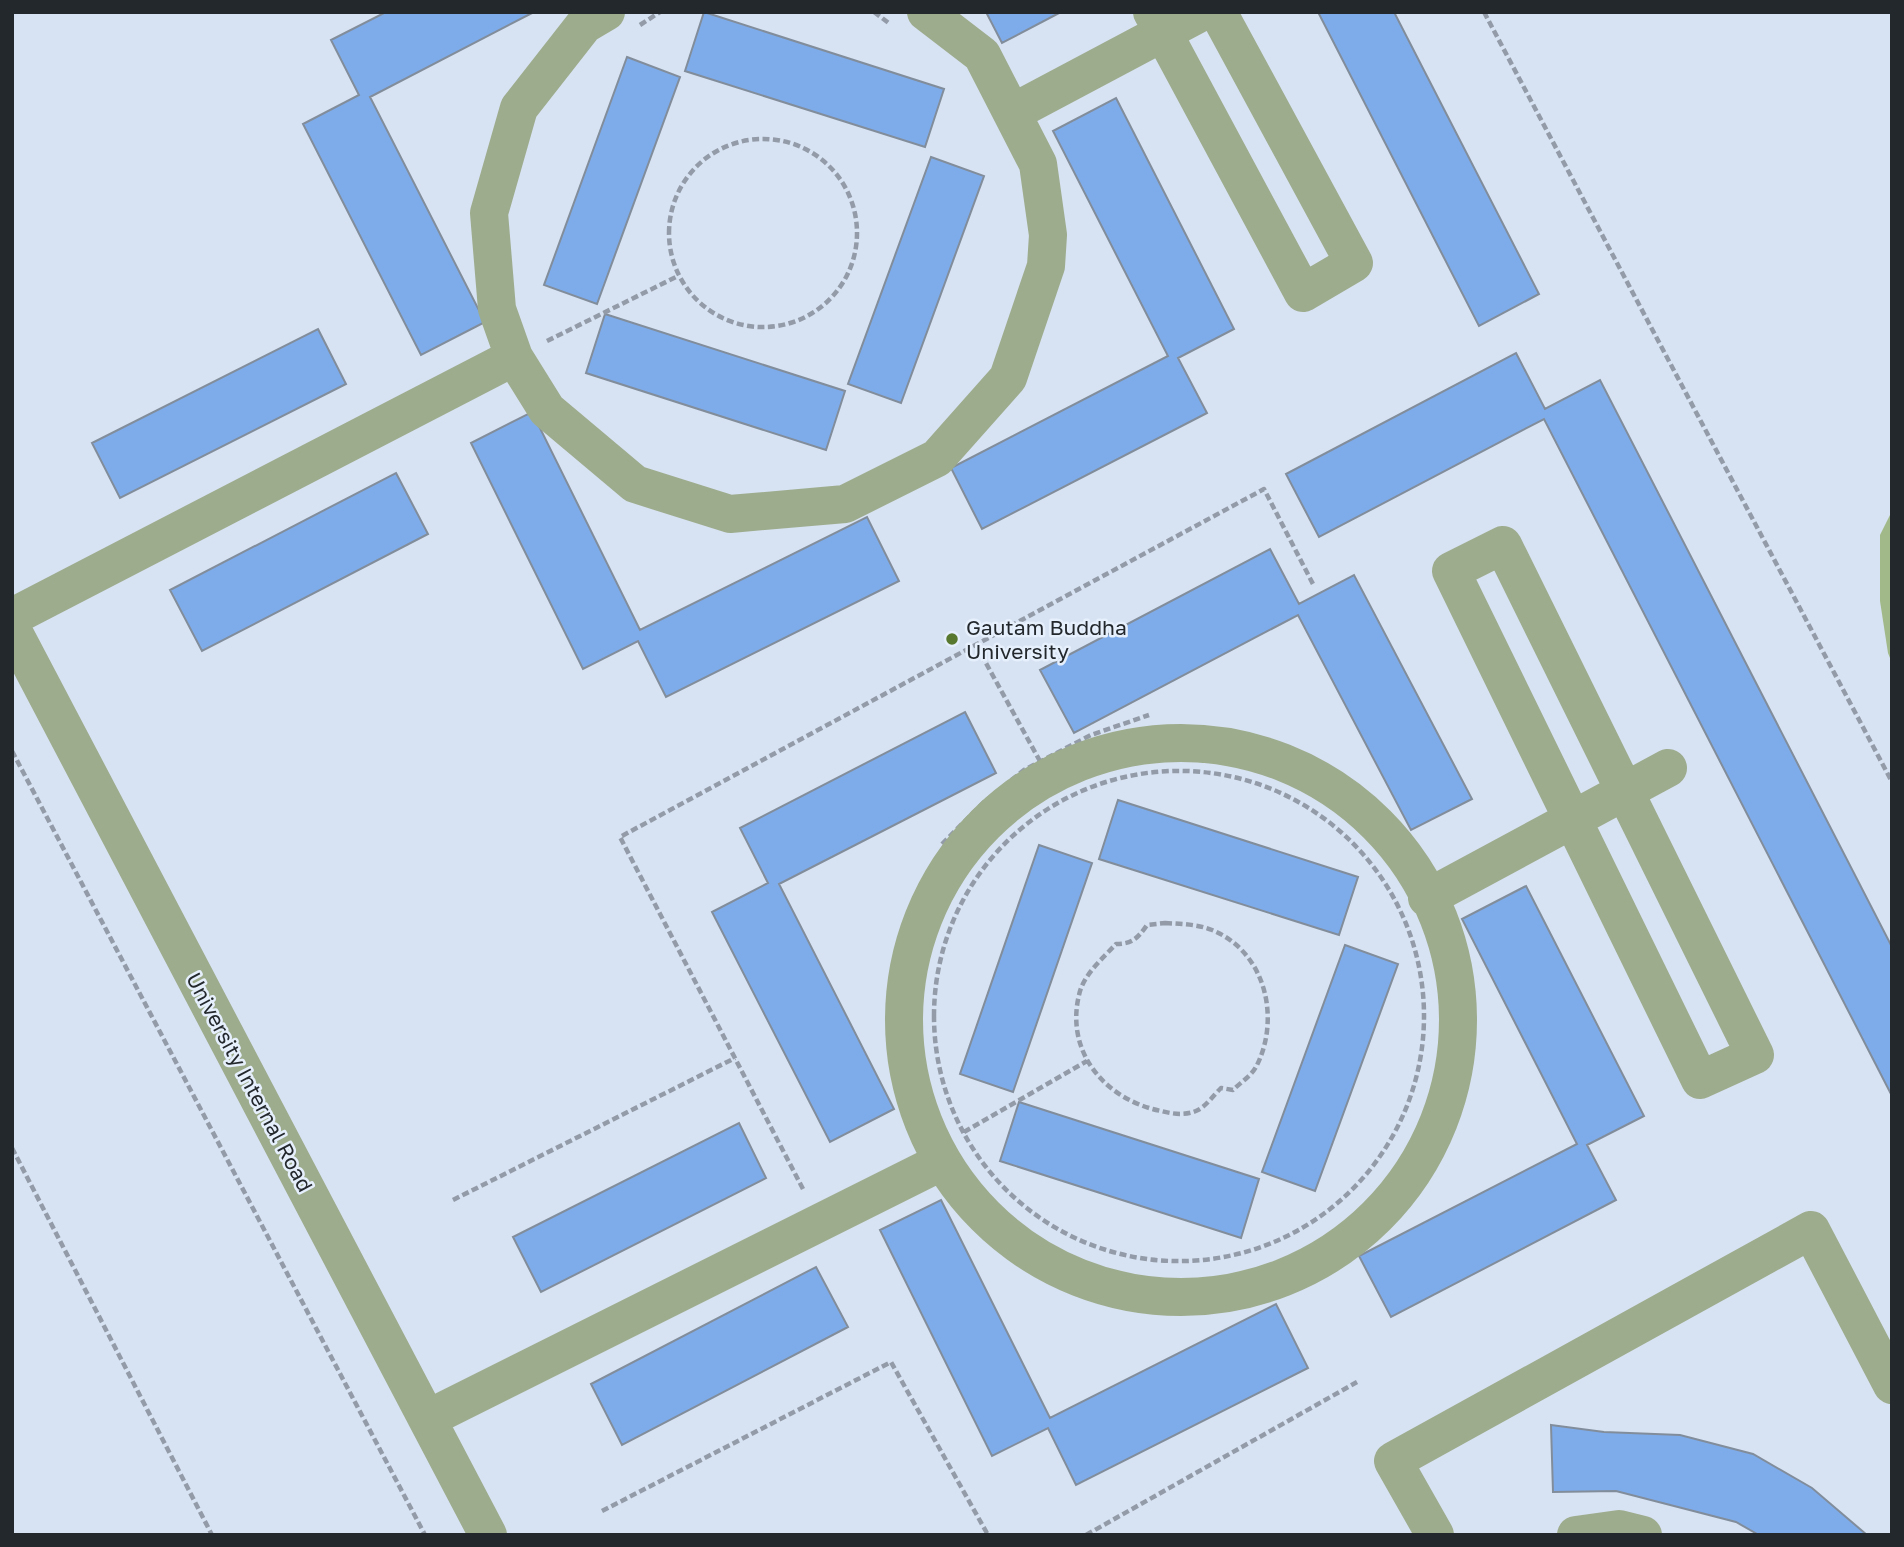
<svg xmlns="http://www.w3.org/2000/svg" width="1904" height="1547" font-family="'Golos Text',sans-serif">
<rect width="100%" height="100%" fill="#d7e2f2"/>
<path fill="#a1b988" d="M1892,511V663L1888,653L1880,601V535Z"/>
<path fill="#7eaceb" stroke="#828d9b" stroke-width="2" d="M386,12H534L370,97L485,322L421,355L303,124L359,95L331,40Z
M704,12L944,89L925,147L685,71Z
M986,12H1061L1002,43Z
M1318,12H1394L1539,294L1479,326Z
M627,57L680,77L597,304L544,285Z
M1116,98L1234,329L1178,358L1207,413L982,529L951,468L1168,356L1053,131Z
M931,157L984,176L901,403L848,384Z
M605,314L845,391L826,450L586,373Z
M318,329L346,384L120,498L92,443Z
M1516,353L1545,409L1600,380L1892,947V1096L1544,419L1319,537L1286,474Z
M532,412L640,630L867,517L899,581L666,697L638,641L583,669L471,443Z
M396,473L428,534L202,651L170,590Z
M1270,549L1299,604L1354,575L1472,799L1411,830L1298,615L1074,733L1040,670Z
M965,712L996,773L779,884L894,1109L830,1142L712,912L768,883L740,828Z
M1118,800L1358,877L1339,935L1099,859Z
M1039,845L1092,863L1013,1092L960,1074Z
M1526,886L1644,1116L1587,1145L1616,1200L1391,1317L1359,1256L1577,1144L1462,919Z
M1345,945L1398,964L1315,1191L1262,1172Z
M1019,1102L1259,1179L1241,1238L1000,1161Z
M739,1123L766,1178L541,1292L513,1237Z
M941,1200L1050,1418L1276,1304L1308,1368L1076,1485L1048,1428L992,1456L880,1230Z
M816,1267L848,1327L622,1445L591,1384Z
M1551,1425L1604,1432L1680,1435L1753,1454L1812,1488L1867,1535H1759L1736,1522L1616,1491L1553,1492Z"/>
<g fill="none" stroke-linecap="round" stroke-linejoin="round">
<path stroke="#929ba7" stroke-width="4.5" stroke-dasharray="7 3.5" stroke-linecap="butt" d="M874,12L890,24
M1484,12L1892,782
M640,25L660,12
M669 233a94 94 0 1 1 188 0a94 94 0 1 1-188 0Z
M547,341L678,276
M976,645L1041,763
M12,751L425,1535
M934 1016a245 245 0 1 1 490 0a245 245 0 1 1-490 0Z
M942,844L983,803L1024,770L1091,735L1149,715
M1165,923C1181,924 1197,924 1212,930C1266,952 1281,1019 1256,1067C1251,1076 1240,1083 1233,1090L1221,1088C1214,1095 1206,1106 1198,1110C1186,1116 1173,1114 1161,1111C1106,1100 1065,1053 1079,995C1083,975 1103,958 1116,944C1132,944 1138,938 1147,925Z
M964,1132L1087,1061
M12,1148L212,1535
M803,1189L620,837L1264,489L1314,586
M453,1200L735,1058
M602,1511L891,1362L988,1535
M1086,1535L1357,1382"/>
<path stroke="#9dac8d" stroke-width="38" d="M606,12L584,25L519,108L489,213L497,309L514,357L547,410L635,484L730,514L845,504L937,458L1008,378L1046,266L1048,235L1038,164L982,55L926,12
M1152,12L1303,293L1354,263L1218,12
M1012,113L1202,12
M1503,545L1755,1055L1700,1080L1451,571Z
M12,617L514,357
M12,629L488,1535
M904 1020a277 277 0 1 1 554 0a277 277 0 1 1-554 0Z
M1427,898L1668,768
M427,1419L941,1162
M1435,1535L1393,1461L1811,1230L1892,1385
M1576,1535L1619,1529L1643,1535"/>
</g>
<circle fill="#58782f" stroke="#e6effc" stroke-width="2.5" cx="952" cy="639" r="7"/>
<g text-anchor="middle" dominant-baseline="central" stroke-width="5" stroke-linejoin="round" paint-order="stroke">
<g font-size="21" fill="#23282d" stroke="#e6effc" text-anchor="start">
<text x="966" y="627">Gautam Buddha<tspan x="966" dy="24">University</tspan></text>
</g>
<g font-size="21" fill="#23282d" stroke="#e6effc">
<text transform="translate(250 1082) rotate(62)">University Internal Road</text>
</g>
</g>
<rect width="1904" height="1547" fill="none" stroke="#23282d" stroke-width="28"/>
</svg>
